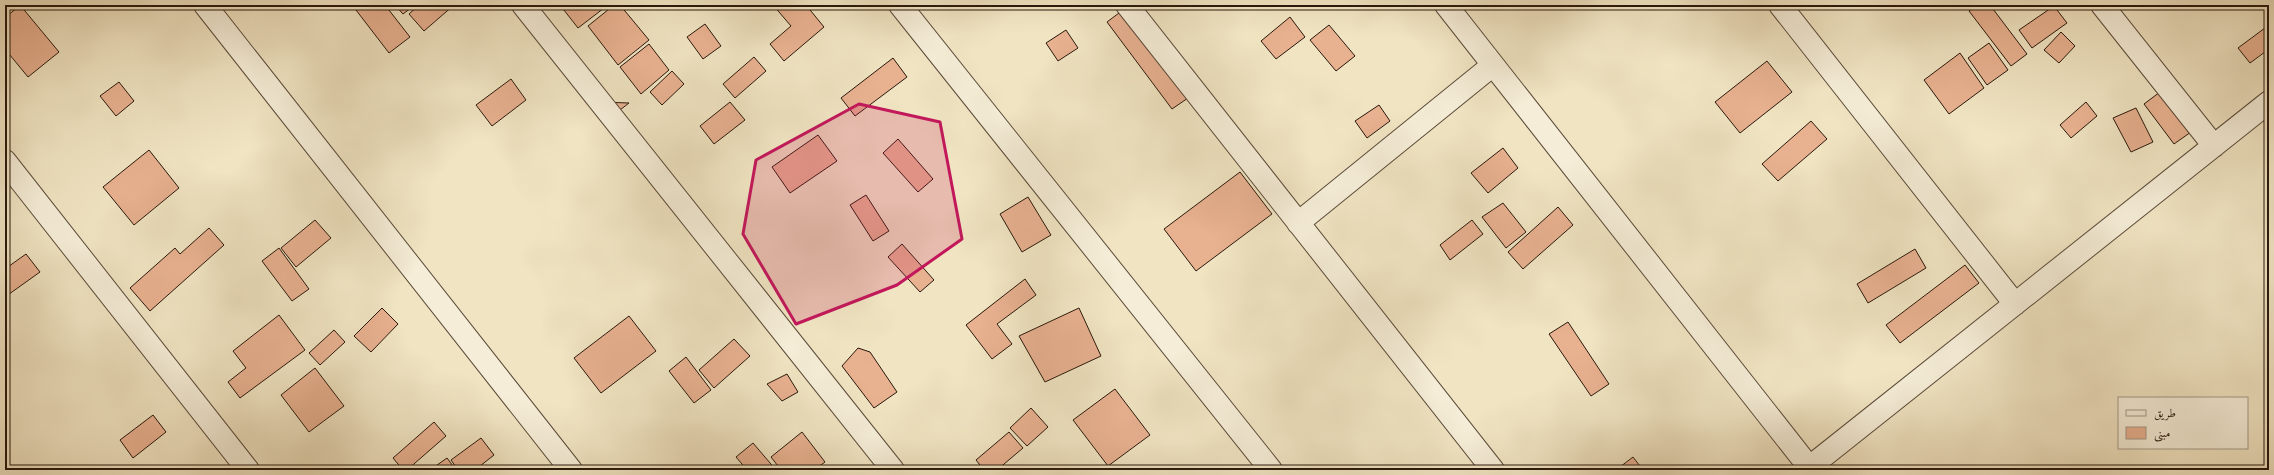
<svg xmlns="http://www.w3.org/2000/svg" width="2274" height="475" font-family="'IM FELL French Canon',Amiri,serif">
<rect width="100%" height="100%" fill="#f0e4c2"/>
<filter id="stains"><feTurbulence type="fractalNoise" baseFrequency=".005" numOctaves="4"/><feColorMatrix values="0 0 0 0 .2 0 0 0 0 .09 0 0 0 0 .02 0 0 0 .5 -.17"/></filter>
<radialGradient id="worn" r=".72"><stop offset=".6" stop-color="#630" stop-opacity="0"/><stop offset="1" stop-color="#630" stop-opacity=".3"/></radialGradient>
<path fill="#e8b190" stroke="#29180c" d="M20,5L59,52L28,77L5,49V18Z
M363,5H385L410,37L389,53L356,10Z
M395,5H415L403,14Z
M419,5H454L424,31L409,14Z
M560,5H608L578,28Z
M614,5H620L649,40L618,65L588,26Z
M773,5H806L824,27L784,61L770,44L791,26Z
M1977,5H1990L2027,54L2011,66L1969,11Z
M2054,6L2067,23L2032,48L2019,30Z
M1123,10L1188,98L1172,109L1107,22Z
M1290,17L1305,37L1276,59L1261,41Z
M705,24L721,46L703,59L687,37Z
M1329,25L1355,56L1336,71L1310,40Z
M2269,25V49L2250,63L2238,48Z
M1066,30L1078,48L1058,61L1046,43Z
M2061,32L2075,46L2059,63L2044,50Z
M1989,43L2008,70L1987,85L1968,58Z
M649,44L669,70L641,94L620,67Z
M1960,53L1984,88L1949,114L1924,80Z
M754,57L766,71L735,98L723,84Z
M893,58L907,77L855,116L841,98Z
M1767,61L1792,92L1740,133L1715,102Z
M672,71L684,84L662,105L650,92Z
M511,79L526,100L492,126L476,105Z
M119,82L134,101L116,116L100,96Z
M2160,92L2191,132L2174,144L2144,104Z
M600,102L629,103L611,117Z
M730,102L745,120L714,144L700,126Z
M2086,102L2097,116L2071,138L2060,125Z
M1379,105L1390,121L1367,138L1355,121Z
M2136,108L2153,142L2131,152L2113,118Z
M1811,121L1827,139L1778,181L1762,164Z
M818,135L837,161L790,193L772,167Z
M898,139L933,179L918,192L883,153Z
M1503,148L1518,168L1488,193L1471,173Z
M149,150L179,188L134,225L103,187Z
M1240,172L1272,214L1196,271L1164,229Z
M866,195L889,231L873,241L850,205Z
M1028,197L1051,235L1022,252L1000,214Z
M1503,203L1526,232L1506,248L1482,217Z
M1558,207L1573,225L1523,269L1508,252Z
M315,220L331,238L296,267L281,248Z
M1472,220L1483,234L1450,260L1440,245Z
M209,228L224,245L150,311L130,288L175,248L180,254Z
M902,244L934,280L920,292L888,257Z
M279,248L309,289L292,301L262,261Z
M1915,249L1926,268L1868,303L1857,284Z
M26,254L40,272L5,297V269Z
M1965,265L1979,283L1900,343L1886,325Z
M1025,279L1036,295L997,324L1012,344L992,359L966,325Z
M382,308L398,324L371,352L354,336Z
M1079,308L1101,356L1045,382L1019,336Z
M279,315L305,350L240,398L228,382L246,368L233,351Z
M629,316L656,351L601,393L574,358Z
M1568,322L1609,384L1591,396L1549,334Z
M334,330L345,342L320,365L309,353Z
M734,339L750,356L714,388L699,370Z
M858,348L870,352L897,392L874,408L842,366Z
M686,357L711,390L694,403L669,371Z
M315,368L344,406L309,432L281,395Z
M787,374L798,392L782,401L767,384Z
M1115,389L1150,435L1108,466L1073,420Z
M1031,408L1048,427L1027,446L1010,428Z
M153,415L166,432L133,458L120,440Z
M434,422L446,436L407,470H403L393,458Z
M802,432L825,462L814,470H781L771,457Z
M1009,432L1023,448L997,470H984L976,460Z
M481,438L494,455L475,470H458L451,460Z
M753,443L776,470H747L736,457Z
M1633,457L1643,470H1616Z
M447,458L456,470H430Z"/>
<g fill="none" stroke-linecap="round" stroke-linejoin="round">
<g stroke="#5b4b3a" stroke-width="24">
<path id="minor" d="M205,5L571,470
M523,5L893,470
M900,5L1271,470
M1127,5L1493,470
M1446,5L1809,467
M1780,5L2015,304
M2102,5L2214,146
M5,161L248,470
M1298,223L1493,65
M1806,470L2269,102"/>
</g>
<use href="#minor" stroke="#f5edd7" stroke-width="22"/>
</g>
<path fill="#c2185b" fill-opacity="0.2" stroke="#c2185b" stroke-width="3" stroke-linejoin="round" d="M859,104L940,122L962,239L897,285L796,324L743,234L756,160Z"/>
<rect width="2274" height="475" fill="none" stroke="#f0e4c2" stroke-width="20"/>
<rect x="6" y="6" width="2262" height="463" fill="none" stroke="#29180c" stroke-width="2"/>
<rect x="10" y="10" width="2254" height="455" fill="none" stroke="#29180c"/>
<rect x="2118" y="397" width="130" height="52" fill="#f5edd7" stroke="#a39886"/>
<rect x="2126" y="410" width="20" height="6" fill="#f5edd7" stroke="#a39886"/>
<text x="2154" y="417" font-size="12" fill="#29180c">طريق</text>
<rect x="2126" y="427" width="20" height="12" fill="#e8b190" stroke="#a39886"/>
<text x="2154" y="437" font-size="12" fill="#29180c">مبنى</text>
<rect width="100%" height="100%" filter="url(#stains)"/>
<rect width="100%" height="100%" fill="url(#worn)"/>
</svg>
